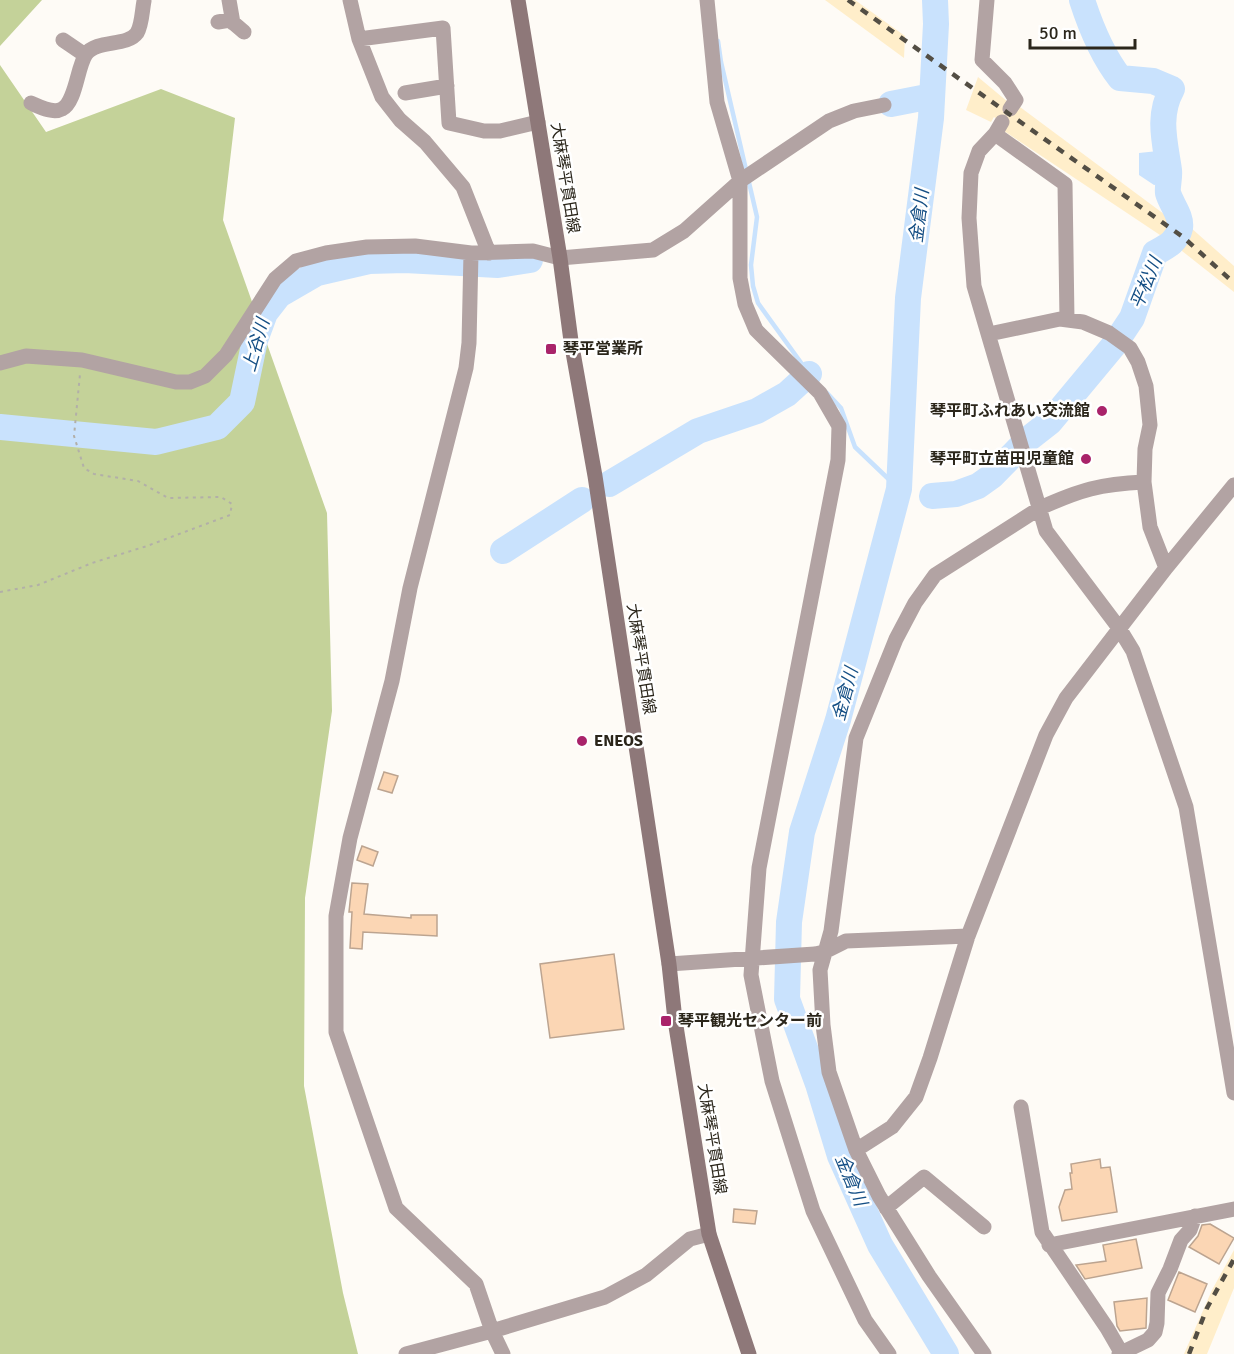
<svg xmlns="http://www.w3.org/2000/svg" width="1234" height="1354" font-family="Signika,'Noto Sans JP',sans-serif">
<rect width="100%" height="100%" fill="#fefbf6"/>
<path fill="#ffeeca" d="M825,0H855L905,36L904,58Z
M978,77L1008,102L1010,109L1018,111L1020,107L1176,223L1166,239L1004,131L1007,126L994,117L991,122L966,110Z
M1190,227L1234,266V292L1177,247Z
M1234,1250V1288L1207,1354H1184L1212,1290Z"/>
<path fill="#c4d299" d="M0,0H42L0,46Z
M0,65L46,132L161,89L235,118L223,220L327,513L332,711L305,898L304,1086L343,1293L358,1354H0Z"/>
<path fill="#c9e2fd" d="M1158,151L1160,184L1154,185L1139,175V153Z"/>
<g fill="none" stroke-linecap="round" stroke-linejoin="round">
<path stroke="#c9e2fd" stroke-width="4.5" d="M718,41L721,62L757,217L751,265L753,286L758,303L807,371
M827,393L841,408L855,447L899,489"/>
<path stroke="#c9e2fd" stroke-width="26" d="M935,0L936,24L931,118L908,298L899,489L838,720L802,832L789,922L787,999L818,1084L840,1156L880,1245L946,1354
M891,104L932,96
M0,427L156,442L217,427L242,402L255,340L265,313L279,295L317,273L369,261L405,260L498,265L530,260
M609,484L698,431L757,411L787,394L809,374
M932,496L956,494L978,486L992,476L1027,440L1050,422L1114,345L1132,318L1155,253C1166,247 1177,242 1180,228C1182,216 1171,204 1168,193C1167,186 1170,178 1169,170C1165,142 1157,116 1172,89L1153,81L1120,78C1102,55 1091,28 1082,0
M503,551L582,500"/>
</g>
<path fill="#fbd6b4" stroke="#bca490" stroke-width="1.5" d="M384,772L398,776L392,793L378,789Z
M362,846L378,852L373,866L357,860Z
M352,883L368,884L364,914L411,918V915H437V936L363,932L362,949L350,948L352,912H349Z
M614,954L624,1029L550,1038L540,964Z
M1100,1159L1101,1168L1110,1167L1117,1212L1062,1221L1059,1207L1065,1190L1072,1189L1070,1173H1072L1071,1164Z
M734,1209L757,1211L755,1224L733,1222Z
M1210,1224L1234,1238L1219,1264L1189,1247L1198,1236L1202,1225Z
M1136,1239L1142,1268L1085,1279L1076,1265L1106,1261L1103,1245Z
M1179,1272L1207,1284L1195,1312L1168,1300Z
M1147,1298L1146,1328L1120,1331L1117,1326L1114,1302Z"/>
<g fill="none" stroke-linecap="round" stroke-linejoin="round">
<path stroke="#b2afa8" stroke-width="2" stroke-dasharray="3 4.5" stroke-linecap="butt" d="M0,592L38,585L92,563L147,546L230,515L232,504L221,497L168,498L138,481L94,474L84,468L74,436L80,374"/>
<path stroke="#b2a3a3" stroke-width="15" d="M229,0L233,23
M350,0L359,39L382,97L400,120L425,142L463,187L489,253
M707,0L717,102L740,181V278L745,304L756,330L820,393L839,426L838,460L759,868L751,975L772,1081L813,1211L865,1320L889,1354
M987,0L982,60L1005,83L1016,100L1010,109
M218,22L230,20L244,32
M359,39L443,28L449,123L484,131H500L538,122
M63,40L85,55
M405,93L447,86
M31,103C40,107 53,114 62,109C76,102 77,67 86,54C97,39 127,47 137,33C142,25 142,11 144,1
M1002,122L995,134L979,151L971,173L969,218L974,286L1046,531L1119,628L1133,651L1186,807L1234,1093
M995,134L1065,184L1067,320
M471,253L469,343L466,368L410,588L392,681L350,838L336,916V1032L396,1208L476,1284L492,1331L503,1354
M989,334L1060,319L1083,322L1109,333L1130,348L1138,362L1146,386L1150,425L1145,449L1144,482L1150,527L1166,568
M0,363L26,356L82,360L176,382H190L205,376L226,355L275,279L296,261L326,253L367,247L415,246L471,253L533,251L560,258L653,250L684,231L740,181L829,121L854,111L884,105
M669,964L815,954L824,952L846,941L968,936
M1021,1107L1042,1232L1107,1328L1122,1354
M856,1150L892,1127L916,1097L930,1058L968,936L1046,735L1066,698L1166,568L1234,485
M886,1208L924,1177L984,1227
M1049,1245L1234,1209
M406,1354L492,1331L605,1297L646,1275L690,1239L709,1234
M984,1354L929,1276L879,1196L856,1150L829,1072L823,1025L820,970L831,931L856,738L896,639L915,603L935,575L1040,508C1080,490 1100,484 1144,482
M1119,1354L1148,1340L1155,1332L1157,1323L1158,1293L1170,1269L1181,1240L1190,1230L1195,1216"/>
<path stroke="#8e7879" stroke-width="15" d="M518,0L560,258L571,341L595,476L669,964L675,1020L709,1234L749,1354"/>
<path stroke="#534e44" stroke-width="4.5" stroke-dasharray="8 8" stroke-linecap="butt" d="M848,0L1183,237L1234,283
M1189,1354L1207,1308L1234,1259"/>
</g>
<g fill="#a9236a" stroke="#fff" stroke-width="2">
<rect x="545" y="343" width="12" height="12" rx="3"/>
<circle cx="1102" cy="411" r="6"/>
<circle cx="1086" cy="459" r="6"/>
<circle cx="582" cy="741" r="6"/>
<rect x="660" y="1015" width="12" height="12" rx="3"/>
</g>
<g text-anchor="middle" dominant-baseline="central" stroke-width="5" stroke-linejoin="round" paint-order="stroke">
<g font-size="16" fill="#2b261b" stroke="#fff">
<text transform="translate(565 178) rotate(81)">大麻琴平貫田線</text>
<text transform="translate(641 659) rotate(81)">大麻琴平貫田線</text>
<text transform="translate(712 1139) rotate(81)">大麻琴平貫田線</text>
</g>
<g font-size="16" font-weight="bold" fill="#2b261b" stroke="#fff" text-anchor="start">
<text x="563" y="349">琴平営業所</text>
<text x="1090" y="411" text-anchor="end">琴平町ふれあい交流館</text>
<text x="1074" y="459" text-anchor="end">琴平町立苗田児童館</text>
<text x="594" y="741">ENEOS</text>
<text x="678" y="1021">琴平観光センター前</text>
</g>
<g font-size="18" font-style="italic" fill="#154f85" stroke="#fff">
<text transform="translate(919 216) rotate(-83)">金倉川</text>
<text transform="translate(1146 283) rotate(-67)">平松川</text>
<text transform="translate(256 345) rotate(-74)">上谷川</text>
<text transform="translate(845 694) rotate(-75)">金倉川</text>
<text transform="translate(851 1180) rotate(67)">金倉川</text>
</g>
</g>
<path d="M1030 39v9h105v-9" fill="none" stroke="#2b261b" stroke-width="3"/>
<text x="1039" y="39" font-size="18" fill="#2b261b" stroke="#ffffff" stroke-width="4.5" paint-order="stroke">50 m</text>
</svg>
